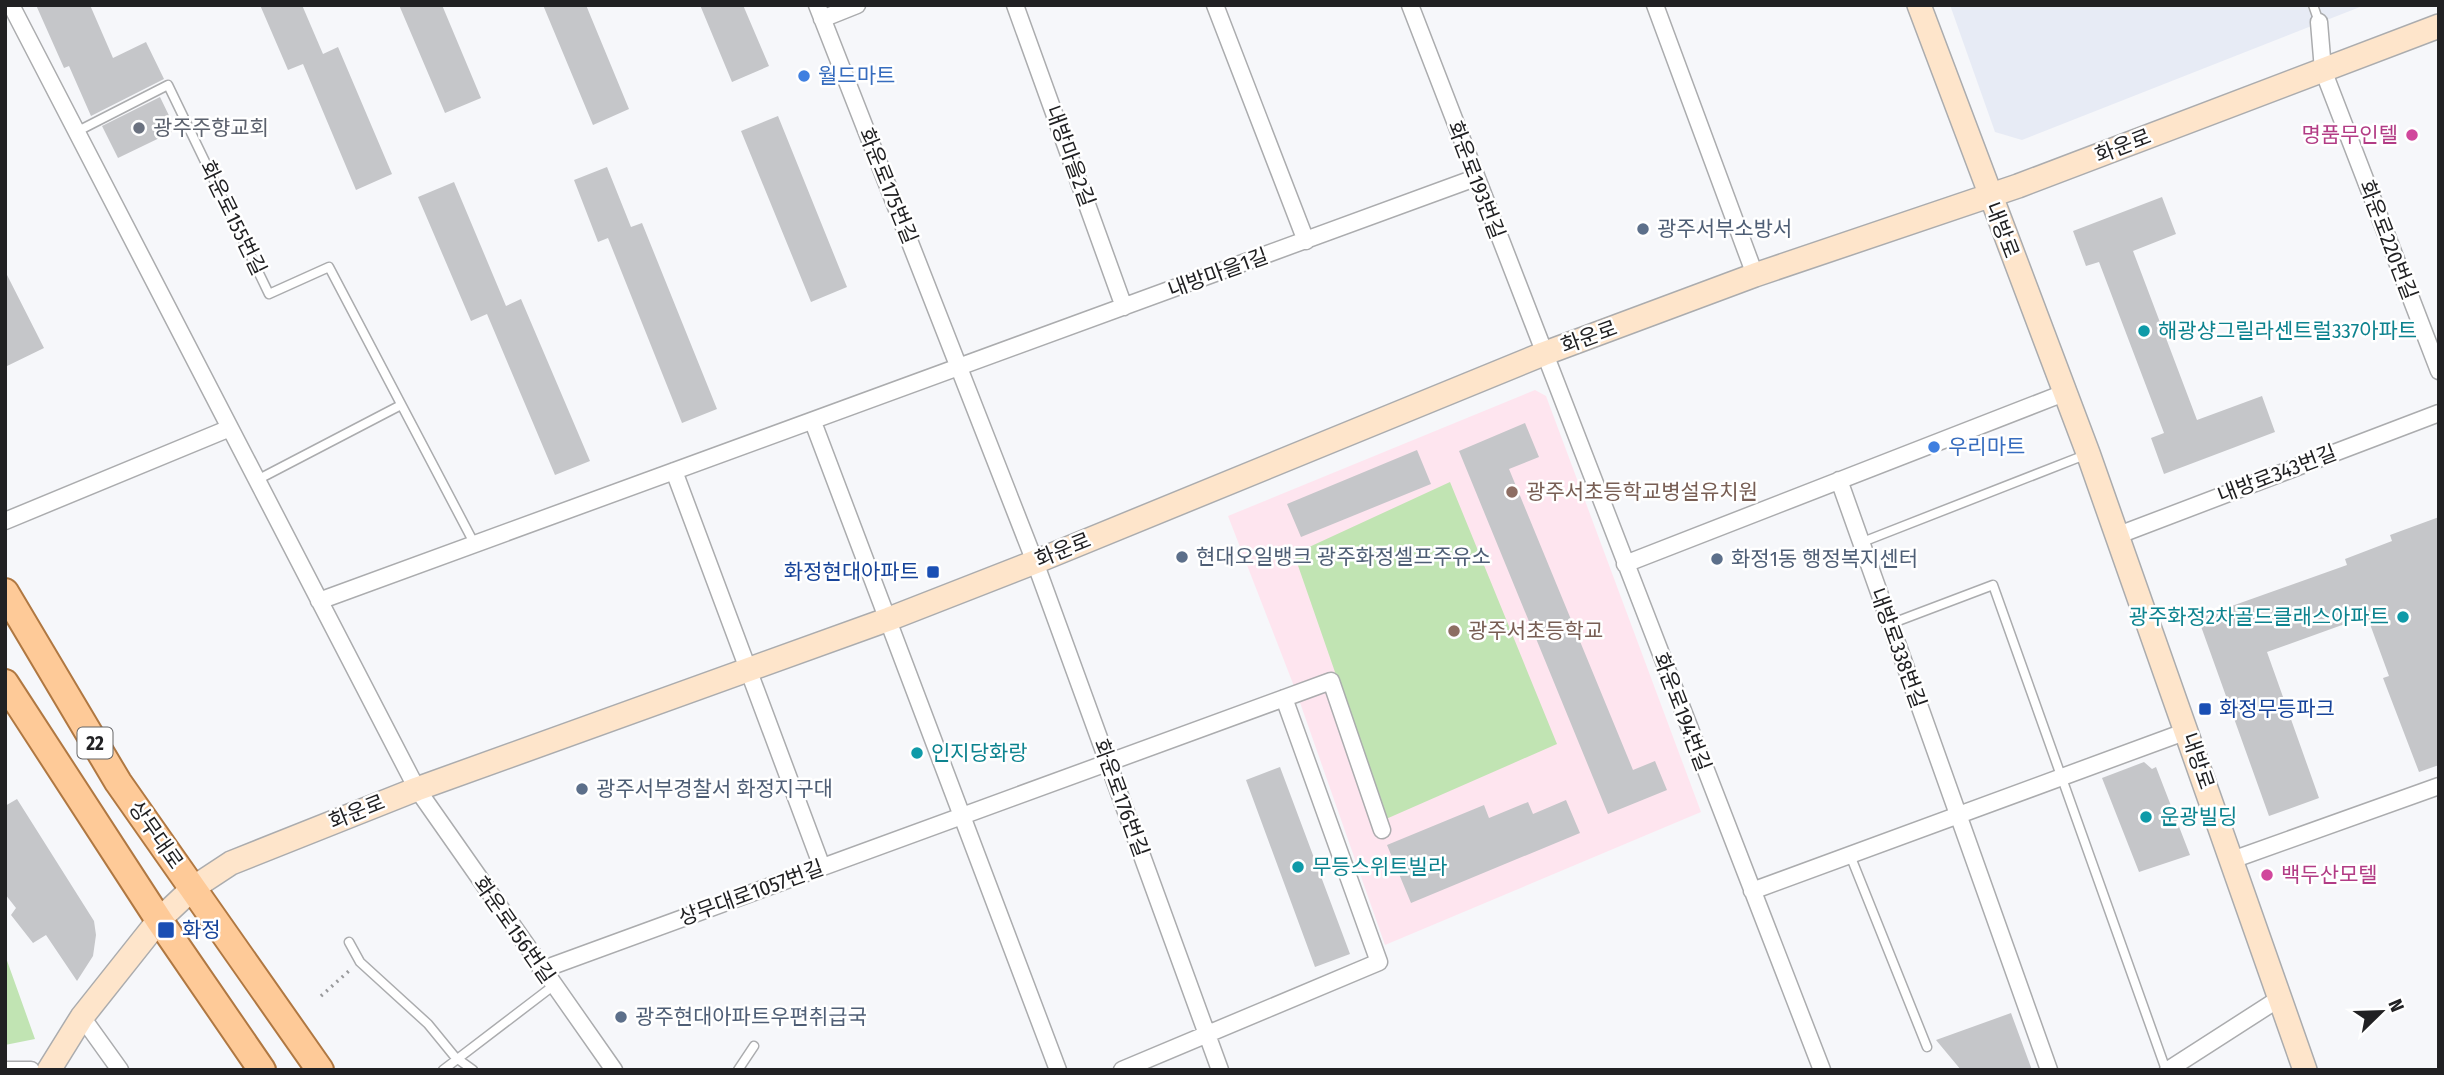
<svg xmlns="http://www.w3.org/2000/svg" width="2444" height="1075" font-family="'Fira Sans Condensed','Noto Sans KR',sans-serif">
<rect width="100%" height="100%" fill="#f6f7fa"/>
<path fill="#e7ebf5" d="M1950,5H2365L2022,140L1995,132Z"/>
<path fill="#fee5ef" d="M1535,390L1546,396L1701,812L1385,945L1297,694L1228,516Z"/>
<path fill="#c1e4b3" d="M1450,482L1557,744L1386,819L1294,554Z
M5,955L35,1039L5,1045Z"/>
<path fill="#c5c6c9" d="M36,5H90L113,58L146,42L164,79L91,116L69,66L64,68Z
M260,5H302L323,54L338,47L392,174L356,190L303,64L288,70Z
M399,5H442L481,98L445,113Z
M543,5H586L629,109L593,125Z
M700,5H743L769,66L732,82Z
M160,97L176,130L118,158L102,126Z
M778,116L847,287L811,302L741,131Z
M607,167L631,227L642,223L717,409L682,423L608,238L598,242L574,180Z
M454,182L506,306L521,299L590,461L555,475L487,314L471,321L418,197Z
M2162,197L2176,234L2133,251L2197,420L2262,396L2275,432L2164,474L2151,438L2164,433L2099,262L2086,266L2073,231Z
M5,271L44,348L5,367Z
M1525,423L1539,457L1509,469L1633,770L1655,761L1667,790L1608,814L1459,451Z
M1417,450L1431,484L1301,537L1287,504Z
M2439,517V765L2419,772L2383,678L2389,676L2367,616L2267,652L2319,798L2269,816L2198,618L2347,565L2345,559L2392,541L2390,535Z
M2144,762L2152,769L2156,767L2190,855L2139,872L2102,778Z
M1280,767L1350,954L1315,967L1246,780Z
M17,799L94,921L96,935L93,956L77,981L46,935L33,943L11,915L16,908L5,894V806Z
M1566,800L1580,833L1411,903L1387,845L1484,805L1489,818L1528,802L1533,814Z
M2011,1013L2032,1070H1961L1936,1040Z"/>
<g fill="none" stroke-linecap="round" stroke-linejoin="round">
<g stroke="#abacae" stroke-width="11">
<path id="lane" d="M2313,5L2319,22
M76,132L168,85L269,294L329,267L474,543
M257,480L401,405
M1860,543L2085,455
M1890,624L1993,585L2166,1070
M1850,855L1927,1047
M349,942L360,962L428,1024L455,1057L473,1070
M443,1070L553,986
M738,1070L754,1046"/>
</g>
<g stroke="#abacae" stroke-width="19">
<path id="street" d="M11,5L417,789L614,1070
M817,5L1035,562L1220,1070
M1015,5L1124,307
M1215,5L1306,241
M1410,5L1822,1070
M1655,5L1755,275
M822,19L857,5
M2319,22L2323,70L2439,371
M813,422L1058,1070
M674,471L822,867
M1839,480L2049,1070
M5,521L230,428
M2116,536L2439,413
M1625,564L2064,393
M319,601L1475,178
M2232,860L2439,786
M1752,891L2187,731
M541,970L1331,681L1382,830
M82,1017L120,1070
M5,1070H31
M1122,1070L1379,962L1284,698
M2168,1070L2280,998"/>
</g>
<g stroke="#abacae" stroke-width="26">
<path id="secondary" d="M1919,5L2088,453L2305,1070
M49,1070L82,1017L159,920L193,888L231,863L417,789L889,619L1035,562L1543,354L1755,275L2018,186L2439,26"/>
</g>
<g stroke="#b07842" stroke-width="30">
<path id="primary" d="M5,592L118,782L320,1070
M5,683L159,920L262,1070"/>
</g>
<path stroke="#999a9c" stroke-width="3.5" stroke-dasharray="2 5" stroke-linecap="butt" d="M321,996L350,970"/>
<use href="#lane" stroke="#fff" stroke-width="8"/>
<use href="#street" stroke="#fff" stroke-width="16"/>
<use href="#secondary" stroke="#fee5cb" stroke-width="23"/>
<use href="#primary" stroke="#feca98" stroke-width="26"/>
</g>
<g fill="#3f7fe0" stroke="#fff" stroke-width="2.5">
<circle cx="804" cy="76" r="7"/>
<circle cx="1934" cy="447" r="7"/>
</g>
<circle fill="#6b7280" stroke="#fff" stroke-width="2.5" cx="139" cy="128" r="7"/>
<g fill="#d1479c" stroke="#fff" stroke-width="2.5">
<circle cx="2412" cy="135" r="7"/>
<circle cx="2267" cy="875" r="7"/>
</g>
<g fill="#5c6f8a" stroke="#fff" stroke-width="2.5">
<circle cx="1643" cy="229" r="7"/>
<circle cx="1182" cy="557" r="7"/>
<circle cx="1717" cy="559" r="7"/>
<circle cx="582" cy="789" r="7"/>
<circle cx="621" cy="1017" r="7"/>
</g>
<g fill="#0f9aa8" stroke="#fff" stroke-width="2.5">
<circle cx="2144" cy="331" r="7"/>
<circle cx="2403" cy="617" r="7"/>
<circle cx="917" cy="753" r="7"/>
<circle cx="2146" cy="817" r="7"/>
<circle cx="1298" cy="867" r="7"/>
</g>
<g fill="#8d6e63" stroke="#fff" stroke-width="2.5">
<circle cx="1512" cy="492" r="7"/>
<circle cx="1454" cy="631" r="7"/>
</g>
<g fill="#1a4fb4" stroke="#fff" stroke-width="2.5">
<rect x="926" y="565" width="14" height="14" rx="3.5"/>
<rect x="2198" y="702" width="14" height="14" rx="3.5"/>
<rect x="157" y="921" width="18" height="18" rx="3.5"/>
</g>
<g text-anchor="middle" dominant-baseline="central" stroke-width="5" stroke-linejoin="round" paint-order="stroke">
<rect fill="#fff" stroke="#646465" stroke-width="2" x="77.5" y="727.5" width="35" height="31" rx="5"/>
<g font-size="19" font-weight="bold" fill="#212123">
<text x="95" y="743">22</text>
</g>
<g font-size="21" fill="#366cbe" stroke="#fff" text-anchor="start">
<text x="818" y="76">월드마트</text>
<text x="1948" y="447">우리마트</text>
</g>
<g font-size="21" fill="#5b616d" stroke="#fff" text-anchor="start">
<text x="153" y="128">광주주향교회</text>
</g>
<g font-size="21" fill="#b23c85" stroke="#fff" text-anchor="end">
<text x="2398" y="135">명품무인텔</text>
<text x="2281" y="875" text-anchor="start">백두산모텔</text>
</g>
<g font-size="21" fill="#212123" stroke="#fff">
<text transform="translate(2123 146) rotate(-21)">화운로</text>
<text transform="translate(1070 156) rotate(70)">내방마을2길</text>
<text transform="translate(1476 180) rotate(69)">화운로193번길</text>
<text transform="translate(888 186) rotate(68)">화운로175번길</text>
<text transform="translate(233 218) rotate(64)">화운로155번길</text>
<text transform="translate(2002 230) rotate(69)">내방로</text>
<text transform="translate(2388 240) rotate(69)">화운로220번길</text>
<text transform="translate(1218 273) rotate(-20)">내방마을1길</text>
<text transform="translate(1589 337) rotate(-20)">화운로</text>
<text transform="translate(2277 474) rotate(-21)">내방로343번길</text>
<text transform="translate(1063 550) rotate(-22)">화운로</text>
<text transform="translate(1898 648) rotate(70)">내방로338번길</text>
<text transform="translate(1682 712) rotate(69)">화운로194번길</text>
<text transform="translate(2198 761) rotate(71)">내방로</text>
<text transform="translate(1121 798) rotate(70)">화운로176번길</text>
<text transform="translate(357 812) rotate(-22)">화운로</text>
<text transform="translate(156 835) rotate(55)">상무대로</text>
<text transform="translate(751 893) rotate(-20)">상무대로1057번길</text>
<text transform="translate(514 930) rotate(55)">화운로156번길</text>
</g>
<g font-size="21" fill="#4e5e75" stroke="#fff" text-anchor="start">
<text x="1657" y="229">광주서부소방서</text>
<text x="1196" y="557">현대오일뱅크 광주화정셀프주유소</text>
<text x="1731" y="559">화정1동 행정복지센터</text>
<text x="596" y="789">광주서부경찰서 화정지구대</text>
<text x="635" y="1017">광주현대아파트우편취급국</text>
</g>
<g font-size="21" fill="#0d838f" stroke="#fff" text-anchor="start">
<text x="2158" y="331">해광샹그릴라센트럴337아파트</text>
<text x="2389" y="617" text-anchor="end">광주화정2차골드클래스아파트</text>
<text x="931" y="753">인지당화랑</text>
<text x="2160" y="817">운광빌딩</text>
<text x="1312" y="867">무등스위트빌라</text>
</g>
<g font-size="21" fill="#785e54" stroke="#fff" text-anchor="start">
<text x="1526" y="492">광주서초등학교병설유치원</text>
<text x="1468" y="631">광주서초등학교</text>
</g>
<g font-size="21" fill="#164399" stroke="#fff" text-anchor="start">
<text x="919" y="572" text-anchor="end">화정현대아파트</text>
<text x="2219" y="709">화정무등파크</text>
<text x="182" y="930">화정</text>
</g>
</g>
<rect width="2444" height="1075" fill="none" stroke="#212123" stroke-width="14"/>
<g transform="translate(2381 1012) rotate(67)" stroke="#ffffff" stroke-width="5" paint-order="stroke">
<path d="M0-5L12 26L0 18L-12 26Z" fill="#212123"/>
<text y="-10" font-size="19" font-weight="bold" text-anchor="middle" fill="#212123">N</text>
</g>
</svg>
